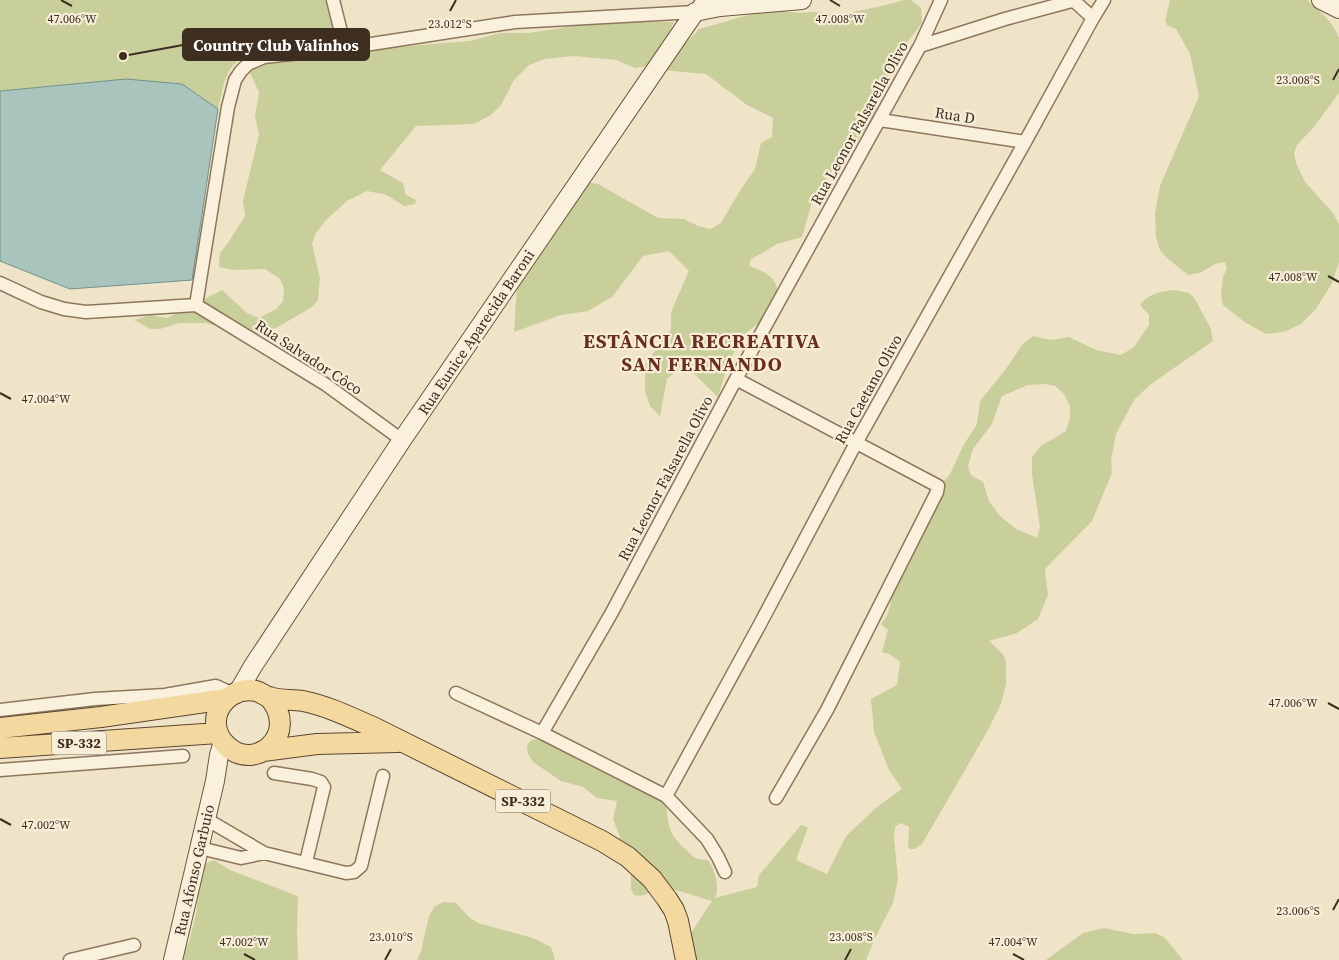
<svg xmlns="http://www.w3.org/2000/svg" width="1339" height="960" font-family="'Source Serif 4',serif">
<rect width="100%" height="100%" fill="#f0e4c8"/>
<path fill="#c9cf9b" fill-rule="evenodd" d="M0,0H327L333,24L355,47L407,46L470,41L500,33H529L599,22H674L654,65L635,68L616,60L574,56L545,59L529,65L514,80L501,105L491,115L474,124L416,126L380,170L403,183L406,195L416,200L415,204L404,206L387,195L367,191L347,201L325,221L316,233L312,244L320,278L318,300L312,307L278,327L254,336L206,323H179L160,329H151L134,320L150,315L167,318L222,290L247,313L259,318L276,309L283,301L284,288L280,279L265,269L233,270L219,267L220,253L228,243L245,216L243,201L259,134L255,116L259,92L243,58C224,66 223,92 218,109L182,84L126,79L0,91Z
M904,0H911L921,8L922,23L899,53L869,126L835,167L814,195L802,237L777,244L750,260V266C769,274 786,282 772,305C769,310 766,317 761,321C755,327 745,332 741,339C730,357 724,377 718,397L685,365L667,379L660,416L650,406L645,391V365L671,329V312L689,271L669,251L643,256L612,297L588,311L561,315L514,332L517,284L586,182L598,184L658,218L684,219L698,226L710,229L721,223L741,189L755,169L761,143L772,137L773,118L747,105L706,74L661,70L699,29L769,9L798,13L814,12L839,15L886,5Z
M1170,0H1307C1319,11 1333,21 1339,38V93L1313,128L1297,145L1294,153L1296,163L1305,182L1333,213L1339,224V262L1332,283L1316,309L1301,324L1284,332L1266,334L1246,323L1223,305L1221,295L1223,277L1227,268L1225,262L1215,264L1200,273L1188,275L1167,258L1160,250L1156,237L1155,213L1160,186L1199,96L1190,54L1176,29L1167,25L1165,21Z
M1175,290L1189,293L1195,299L1211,329L1213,341L1151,384L1134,400L1116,434L1111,460L1112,473L1092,521L1045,569L1048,595L1038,619L1017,633L989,641L1003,654L1006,662V684L1001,704L987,732L922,844L915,849H910L908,846L909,827L901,823L895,827L894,839L898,879L893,903L876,936L866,960H697L691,933L712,901C696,897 677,888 661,889C650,890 645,898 634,895L631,889V874L616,861L620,837L613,819L617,801L597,798L583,787L561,781L533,762L528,754L527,746L531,740L537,739L575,748L666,801C668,823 667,832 684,848C695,858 693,859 708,860C715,870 720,887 715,898L757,887L759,875L801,825L808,827L796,860L827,874L846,836L877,807L902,789L889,770L874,732L871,699L897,685L900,662L889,654L882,652L888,630L881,624L887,616L890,606L896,559L929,500L950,474L963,446L977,424L980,401L1005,370L1022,345L1033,336L1051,340L1069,337L1096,350L1121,355L1134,347L1149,325V315L1140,305C1147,294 1162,291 1175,290ZM1046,384L1055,386L1064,394L1070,406V417L1066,431L1041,446L1032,457V474L1040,527L1037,538L1016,529L1000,516L989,501L983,482L971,475L968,466L973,449L992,424L1002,396L1028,385Z
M214,860L230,870L298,896L297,933L298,960H179L189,942L196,914L199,882L204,864Z
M443,902L456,903L469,917L478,923L533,938L551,947L555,960H417L421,951L429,916L434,907Z
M1104,928L1133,934L1155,933L1164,937L1183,960H1046L1083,933Z"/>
<path fill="#a9c4bc" stroke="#6f938a" d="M126,79L182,84L218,109L192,280L70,289L0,261V91Z"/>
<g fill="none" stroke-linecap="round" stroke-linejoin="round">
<g stroke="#8d765c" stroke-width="15">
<path id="street" d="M333,0L345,48
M1073,0L1093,18
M920,46L1005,19L1072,1
M880,120L1025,142
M0,283L41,302L64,309L86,312L196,305
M196,305L228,107L235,80L241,71L248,64L264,57L345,48L515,22L695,12L703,0
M196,305L325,384L402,440
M736,379L938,486L937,492L827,710L776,798
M456,693L542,733L666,796L707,839L718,857L725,872
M0,710L95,699L165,695L216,686L233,694
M542,733L611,614L736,379L920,46L941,0
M0,770L183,756
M274,773L312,779L321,782L324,787L306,862
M666,796L759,626L856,443L1025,142L1093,18L1104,0
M200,848L241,858L264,853L206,819
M264,853L346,873L354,872L361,866L383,776
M70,960L134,945"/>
</g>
<g stroke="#6f573f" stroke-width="20">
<path id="secondary" d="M1321,0L1339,9
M238,692L253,666L402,440L695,12L720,7L802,0
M173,960L215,781L219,755L223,742"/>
</g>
<g stroke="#5b4430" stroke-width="22">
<path id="primary" d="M269,697C301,734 255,773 227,746C218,738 214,726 217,714C222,698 239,687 256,691C261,692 264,696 269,697C280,701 292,699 303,701C328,706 352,718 375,728L602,841L628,857L652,879L667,899L674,910L678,921L686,960
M0,728L101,717L226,699
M0,748L218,733
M263,751L317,744L398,742"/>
</g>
<use href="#street" stroke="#faf1dc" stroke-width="12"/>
<use href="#secondary" stroke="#faf1dc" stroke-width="18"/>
<use href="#primary" stroke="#f3d9a0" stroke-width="20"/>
</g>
<path fill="none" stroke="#3d2e20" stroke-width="2" d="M61,0L72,6M830,0L840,6M450,11L456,0M1333,80L1339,69M1328,276L1339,282M0,393L11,399M1328,703L1339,709M0,819L11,825M1333,910L1339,899M244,954L255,960M1013,954L1024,960M385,960L391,949M845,960L851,949"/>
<g text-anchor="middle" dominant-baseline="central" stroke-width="4.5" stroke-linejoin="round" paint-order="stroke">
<g fill="#f7eed8" stroke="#756857" stroke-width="1">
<rect x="51.5" y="731.5" width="55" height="23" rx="4"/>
<rect x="495.5" y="789.5" width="55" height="23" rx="4"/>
</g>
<g font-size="14" font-weight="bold" fill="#3d2e20">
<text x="79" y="743">SP-332</text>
<text x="523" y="801">SP-332</text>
</g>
<g font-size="15" fill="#3d2e20" stroke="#f7eed8">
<text transform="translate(955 115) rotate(9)">Rua D</text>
<text transform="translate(859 123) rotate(-61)">Rua Leonor Falsarella Olivo</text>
<text transform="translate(476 332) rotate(-56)">Rua Eunice Aparecida Baroni</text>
<text transform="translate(309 357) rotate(33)">Rua Salvador Côco</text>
<text transform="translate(868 389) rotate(-61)">Rua Caetano Olivo</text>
<text transform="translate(665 478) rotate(-62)">Rua Leonor Falsarella Olivo</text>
<text transform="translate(194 870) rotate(-77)">Rua Afonso Garbuio</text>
</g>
<g font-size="20" font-weight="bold" letter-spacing="1" fill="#6b2e1e" stroke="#f7eed8">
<text x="702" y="341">ESTÂNCIA RECREATIVA<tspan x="702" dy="23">SAN FERNANDO</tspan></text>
</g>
</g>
<g font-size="12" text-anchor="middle" fill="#3d2e20" stroke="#f7eed8" stroke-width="4.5" stroke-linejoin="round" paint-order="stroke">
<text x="72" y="23">47.006°W</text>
<text x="840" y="23">47.008°W</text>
<text x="450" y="28">23.012°S</text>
<text x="1298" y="84">23.008°S</text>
<text x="1293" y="281">47.008°W</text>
<text x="46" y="403">47.004°W</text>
<text x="1293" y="707">47.006°W</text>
<text x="46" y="829">47.002°W</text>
<text x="1298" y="915">23.006°S</text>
<text x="391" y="941">23.010°S</text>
<text x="851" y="941">23.008°S</text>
<text x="244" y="946">47.002°W</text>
<text x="1013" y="946">47.004°W</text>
</g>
<path fill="none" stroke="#3d2e20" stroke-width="2" d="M123 56L183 45"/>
<circle fill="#3d2e20" stroke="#f7eed8" stroke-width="2" cx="123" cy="56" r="5"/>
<rect fill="#3d2e20" stroke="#3d2e20" stroke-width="2" x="183" y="29" width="186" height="31" rx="5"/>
<g font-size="16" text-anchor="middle" font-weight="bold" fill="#fff">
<text x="276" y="51">Country Club Valinhos</text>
</g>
</svg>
